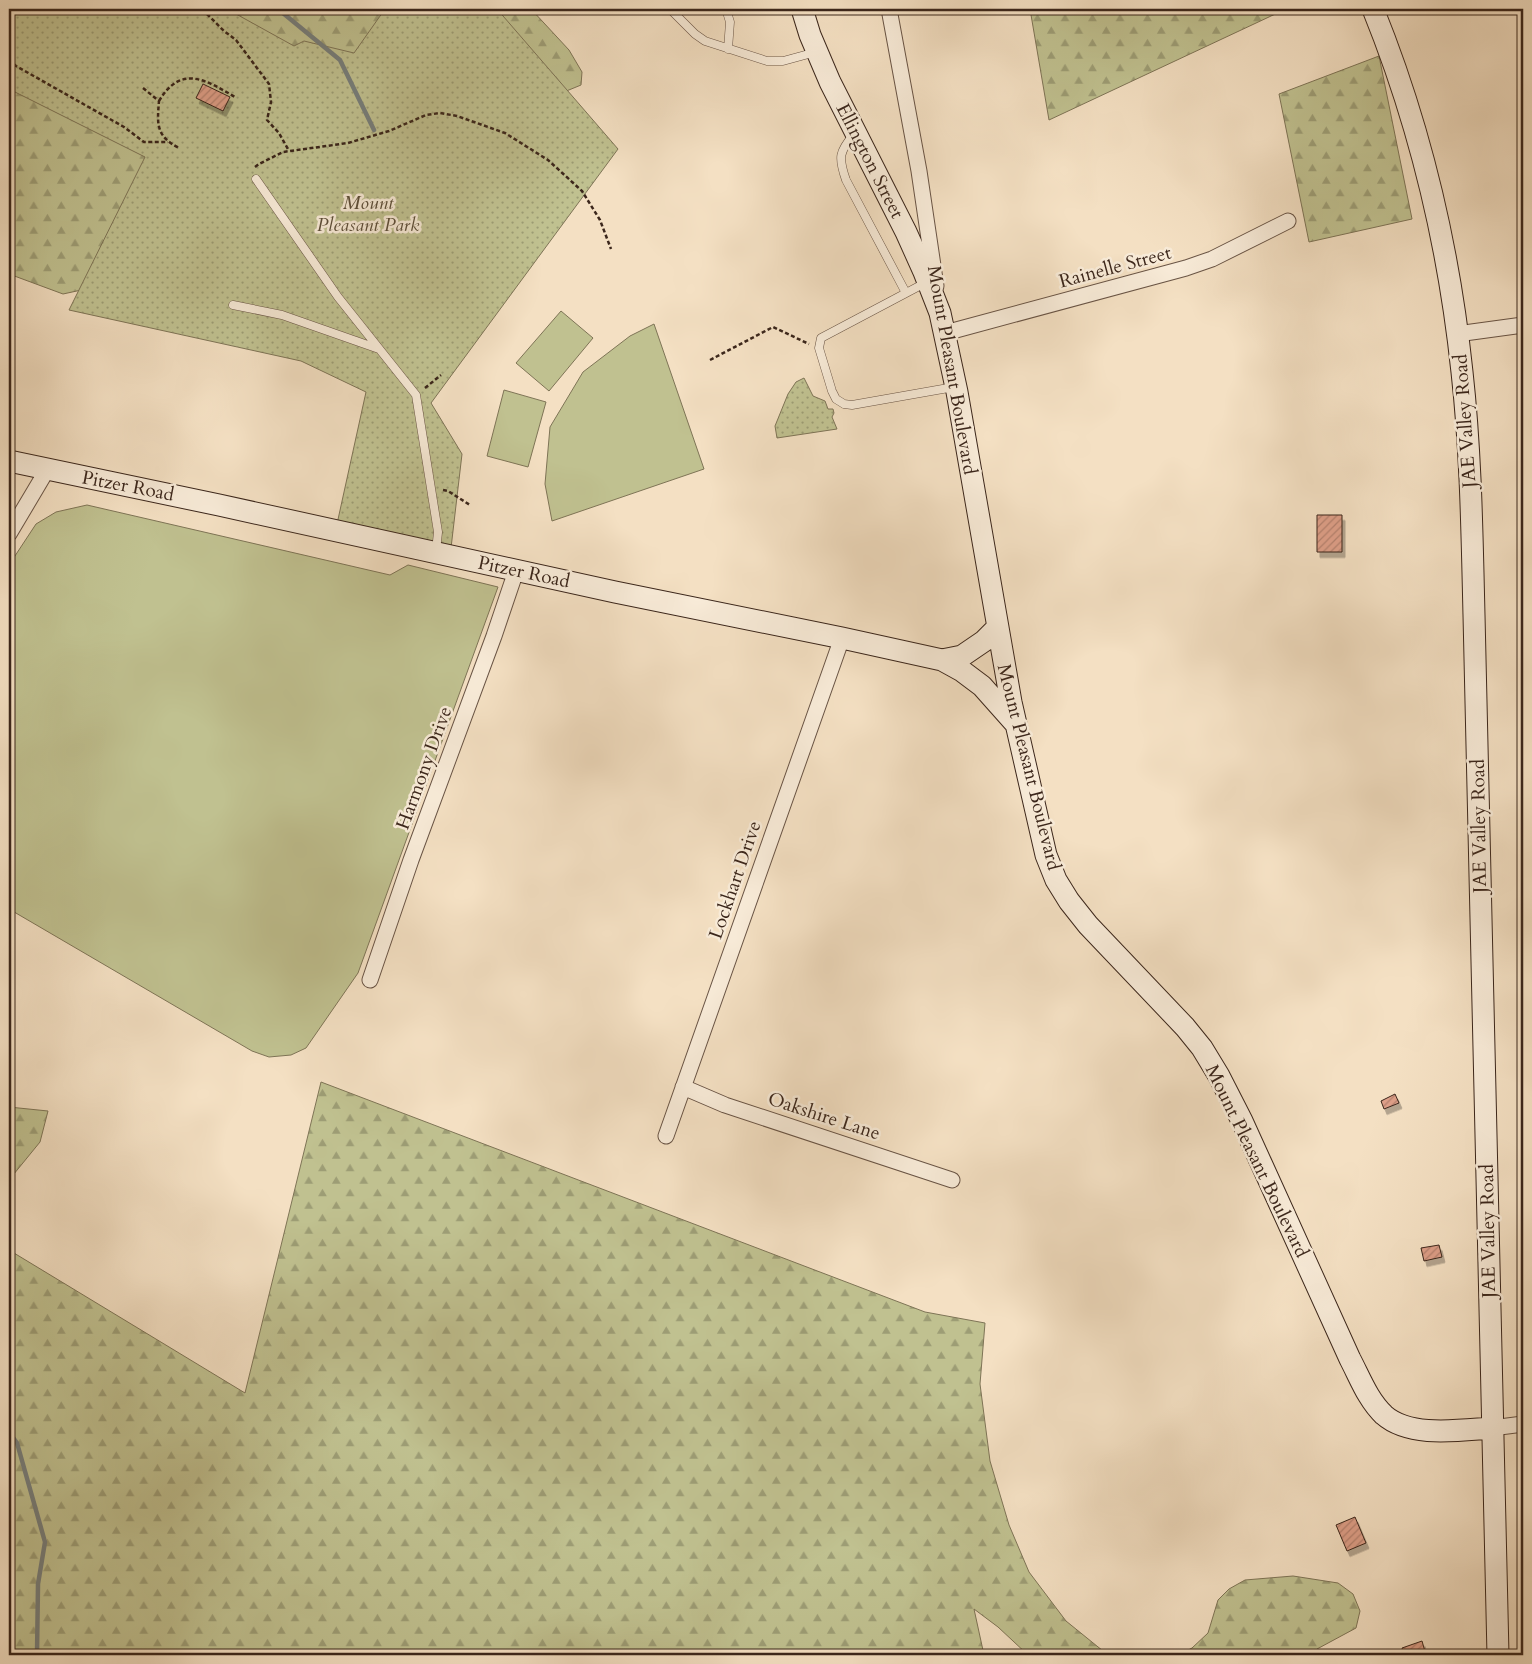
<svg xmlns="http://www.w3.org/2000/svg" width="1532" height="1664" font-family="Cardo,serif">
<defs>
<pattern id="forest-firs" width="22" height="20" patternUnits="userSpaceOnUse" patternTransform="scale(1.25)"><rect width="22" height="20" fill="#c0c190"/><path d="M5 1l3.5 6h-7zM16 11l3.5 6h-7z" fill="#9d9d75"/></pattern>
<pattern id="park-dots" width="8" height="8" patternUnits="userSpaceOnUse" patternTransform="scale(1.25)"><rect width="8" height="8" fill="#c0c190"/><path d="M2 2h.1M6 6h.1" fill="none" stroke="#9d9d75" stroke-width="1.8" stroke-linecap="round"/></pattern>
<pattern id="building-hatch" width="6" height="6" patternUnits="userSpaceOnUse" patternTransform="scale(1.25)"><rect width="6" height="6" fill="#de9f88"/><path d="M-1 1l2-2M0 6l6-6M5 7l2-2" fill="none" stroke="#b5816e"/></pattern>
<filter id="shadow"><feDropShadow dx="3" dy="5.5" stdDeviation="0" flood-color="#0004"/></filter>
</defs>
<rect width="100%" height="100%" fill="#f4e0c3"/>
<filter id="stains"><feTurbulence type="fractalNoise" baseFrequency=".004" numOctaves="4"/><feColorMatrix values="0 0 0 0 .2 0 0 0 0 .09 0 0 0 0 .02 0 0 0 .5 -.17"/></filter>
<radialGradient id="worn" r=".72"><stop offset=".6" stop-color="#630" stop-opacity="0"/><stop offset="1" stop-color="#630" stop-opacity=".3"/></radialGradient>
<path fill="#c0c190" stroke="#7e7456" d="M561,311L593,338L549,391L516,363Z
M654,324L704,469L552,521L545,484L550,427L583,372L630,336Z
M504,390L546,402L528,467L487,456Z
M87,505L390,575L408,565L498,587L358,973L306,1048L291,1055L269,1057L252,1051L9,909V565L36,524L56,512Z"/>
<path fill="url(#forest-firs)" stroke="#7e7456" d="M207,9H531L569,50L582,72L581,85L564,92L394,105Z
M1030,9H1286L1049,120Z
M1379,56L1412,219L1309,242L1279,94Z
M9,63L156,161L86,289L63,294L9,274Z
M321,1082L925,1312L985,1323L980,1384L990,1461L1009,1525L1029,1572L1066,1621L1108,1655H1028L998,1627L974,1609L984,1655H9V1250L245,1393Z
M9,1107L48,1111L40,1142L9,1180Z
M1293,1576L1338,1583L1353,1594L1360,1611L1356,1628L1317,1649L1314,1655H1179L1192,1648L1208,1633L1218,1600L1229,1589L1245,1580Z"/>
<path fill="url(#park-dots)" stroke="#7e7456" d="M9,9H227L294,46L304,41L354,53L385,9H497L618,149L431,403L462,454L451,548L337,524L366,392L301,361L69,310L145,157L9,89Z
M804,378L813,396L825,401L828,409H833L834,413L832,417L837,429L777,438L775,426L788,394L796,382Z"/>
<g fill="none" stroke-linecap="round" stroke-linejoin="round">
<path stroke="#777f7c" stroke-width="4.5" d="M278,9L340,60L374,130
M9,1432L17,1443L45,1542L38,1584L37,1655"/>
</g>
<path fill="url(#building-hatch)" stroke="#3b261b" filter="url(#shadow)" d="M203,84L230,97L223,111L196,98Z
M1317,515H1342V552H1317Z
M1395,1094L1399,1103L1384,1109L1381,1101Z
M1439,1245L1442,1257L1424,1261L1421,1248Z
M1355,1517L1366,1543L1347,1551L1336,1525Z
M1422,1641L1426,1655H1404L1402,1648Z
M1359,1650L1360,1655H1342Z"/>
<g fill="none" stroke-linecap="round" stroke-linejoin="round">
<g stroke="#695445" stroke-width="9">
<path id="lane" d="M670,9L695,34L705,41L767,61H783L816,52
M726,9L730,22L728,49
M854,134C839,152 838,157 846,180L906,293
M256,179L338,297L416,395L438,532L436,551
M925,283L821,338L819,348L832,391L836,399L844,404L852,405L954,387
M233,305L282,315L379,349"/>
</g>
<g stroke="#695445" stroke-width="17">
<path id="street" d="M889,9L919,171L936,286
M945,333L1186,268L1212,259L1288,221
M1457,334L1523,325
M9,534L47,470
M370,980L411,860L494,636L516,571
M683,1087L725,1105L952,1180
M666,1136L842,638
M1492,1428L1523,1424"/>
</g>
<g stroke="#3b261b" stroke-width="23">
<path id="secondary" d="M802,9L810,35L830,82L906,232L924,272L940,313L957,392L1011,702L1046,855L1056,880L1069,901L1088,925L1185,1027L1202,1048L1219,1076L1242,1121L1350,1359C1360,1378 1368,1400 1384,1415C1410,1438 1460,1430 1492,1428
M1373,9C1420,125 1449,248 1462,372C1471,453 1472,534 1474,615L1498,1655
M9,461L219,505L615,592L842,638L942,660L962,671L982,686L1014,722
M942,660L962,656L984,641L997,628"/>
</g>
<path stroke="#3b261b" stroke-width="2.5" stroke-dasharray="4 2.5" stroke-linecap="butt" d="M53,9C64,11 80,14 90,9
M195,9L207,14L224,31L236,40L269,84L271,102L267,120L279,133L289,151
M9,60L16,66L124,127L144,142H168
M143,88L159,101C157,125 156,136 179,148
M159,101C181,64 206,80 235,97
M255,167L259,164L283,152L348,143L389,131L426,115L440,113L457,116L505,133L548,160L582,191L600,220L611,249
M710,360L773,327L809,344
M425,388L441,375
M443,490L448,491L470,505"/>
<use href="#lane" stroke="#f8ebd8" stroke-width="8"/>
<use href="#street" stroke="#f8ebd8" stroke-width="15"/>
<use href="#secondary" stroke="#f8ebd8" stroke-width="21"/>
</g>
<g text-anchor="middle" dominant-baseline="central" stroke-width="5" stroke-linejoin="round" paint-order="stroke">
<g font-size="19" fill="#3b261b" stroke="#f8ebd8">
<text transform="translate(870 161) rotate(63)">Ellington Street</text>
<text transform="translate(1115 267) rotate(-15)">Rainelle Street</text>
<text transform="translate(952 370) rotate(80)">Mount Pleasant Boulevard</text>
<text transform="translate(1465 421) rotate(-94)">JAE Valley Road</text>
<text transform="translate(128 486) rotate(11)">Pitzer Road</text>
<text transform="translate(524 572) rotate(12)">Pitzer Road</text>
<text transform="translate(1029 767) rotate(76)">Mount Pleasant Boulevard</text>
<text transform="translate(424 768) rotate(-70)">Harmony Drive</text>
<text transform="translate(1479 826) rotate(-91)">JAE Valley Road</text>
<text transform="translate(735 880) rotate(-71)">Lockhart Drive</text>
<text transform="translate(824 1116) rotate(18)">Oakshire Lane</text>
<text transform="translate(1257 1161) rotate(64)">Mount Pleasant Boulevard</text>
<text transform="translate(1488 1231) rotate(-91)">JAE Valley Road</text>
</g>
<g font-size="19" font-style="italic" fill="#5c4d38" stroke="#f8ebd8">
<text x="368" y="203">Mount<tspan x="368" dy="22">Pleasant Park</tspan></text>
</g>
</g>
<rect width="1532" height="1664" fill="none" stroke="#f4e0c3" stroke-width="30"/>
<rect x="10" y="10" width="1512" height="1644" fill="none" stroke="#3b261b" stroke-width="2.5"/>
<rect x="15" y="15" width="1502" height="1634" fill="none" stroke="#3b261b"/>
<rect width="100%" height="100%" filter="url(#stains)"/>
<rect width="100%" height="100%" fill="url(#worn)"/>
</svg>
